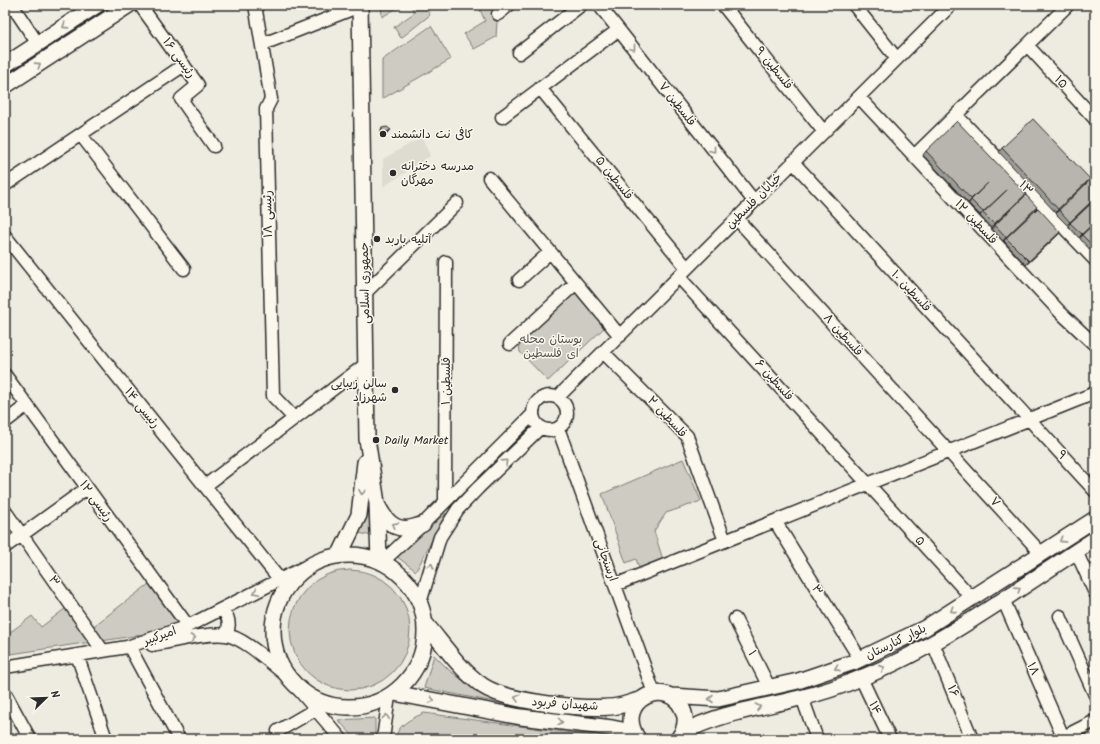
<svg xmlns="http://www.w3.org/2000/svg" width="1100" height="744" font-family="Kalam,'Playpen Sans Arabic',sans-serif">
<rect width="100%" height="100%" fill="#eeebe0"/>
<filter id="ink" filterUnits="userSpaceOnUse"><feTurbulence type="fractalNoise" baseFrequency=".025" numOctaves="2"/><feDisplacementMap in="SourceGraphic" scale="8" xChannelSelector="R" yChannelSelector="G"/><feConvolveMatrix kernelMatrix="1 2 1 2 8 2 1 2 1" color-interpolation-filters="sRGB"/></filter>
<g filter="url(#ink)">
<path fill="#dedbd1" d="M422,137L430,156L383,187V159Z"/>
<path fill="#cecbc2" stroke="#7c7b76" d="M381,5H402L382,17Z
M411,5H425L430,15L401,38L394,27L414,13Z
M478,5H498L496,37L474,49L464,34L485,21Z
M431,26L451,59L382,99V60Z
M576,291L605,327L548,381L520,352L519,343Z
M683,459L701,501L666,513L654,531L663,560L640,570L636,559L626,563L602,494Z
M370,496L372,536L359,533Z
M446,513L416,571L396,556Z
M290 630a60 60 0 1 1 120 0a60 60 0 1 1-120 0Z
M149,584L178,624L141,635L101,641L91,628Z
M66,608L91,642L11,654L5,646V636L32,616L41,627Z
M434,655L449,670L478,692L540,706L606,716L607,721L539,711L424,688Z
M424,713L615,739H396C396,725 413,718 424,713Z
M375,718V739H356L338,720Z
M1095,726V739H1070Z"/>
<g fill="none" stroke-linecap="round" stroke-linejoin="round">
<g stroke="#2b2b2b" stroke-width="15">
<path id="minor" d="M12,5L38,44
M140,5L198,85L181,99L214,146
M255,5L271,99L266,109L273,396L294,418
M599,5L754,201
M723,5L824,132
M854,5L897,59
M498,14L509,5
M263,44L360,6
M1027,45L1095,119
M519,53L581,5
M540,88L687,268
M859,97L1060,312L1095,345
M956,115L1095,260
M502,117L618,30
M81,135L184,269
M914,156L1068,5
M793,162L1095,491
M489,178L620,336
M5,185L184,65
M737,219L1041,553
M5,236L280,580
M679,277L972,598
M519,280L550,252
M365,293L457,203
M510,344L576,283
M603,352L687,436L725,541
M5,375L188,626
M533 413a17 17 0 1 1 34 0a17 17 0 1 1-34 0Z
M558,397L951,5
M5,422L27,405
M558,428L654,693
M205,486L366,364
M445,501L446,262
M5,511L103,651
M775,521L860,659
M5,547L87,488
M1076,551L1095,593
M382,562L423,524L533,414
M615,585L1095,393
M1003,599L1064,739
M420,603L440,537L458,509L478,488L541,427
M222,609C229,617 231,625 226,635
M1060,616L1095,695
M735,619L769,687
M933,643L972,739
M152,645C172,642 206,632 226,635C245,638 271,664 287,676
M130,648L179,739
M77,655L106,739
M5,667L127,647L188,626L303,568
M861,678L890,739
M300,691L341,739
M5,693L30,739
M802,697L817,739
M278,731L316,709
M1063,737L1095,721
M383,739L389,696"/>
</g>
<g stroke="#2b2b2b" stroke-width="18">
<path id="major" d="M360,5L367,439L377,503L379,560
M5,65L97,5
M5,86L129,5
M377,504C388,527 400,534 423,524
M340,554L359,515L365,462
M273 631a76 76 0 1 1 152 0a76 76 0 1 1-152 0Z
M425,623C443,644 460,670 483,686C507,702 589,711 618,706C625,705 632,702 639,700
M394,693L521,717L612,728L633,732
M671,696L718,699L798,681L854,662L925,628L1095,519
M682,733C719,713 760,708 800,698C821,693 842,686 861,678C945,644 1019,588 1095,539
M638,739C611,700 671,673 684,713C687,722 684,731 678,739"/>
</g>
<use href="#minor" stroke="#fbf7ec" stroke-width="12"/>
<use href="#major" stroke="#fbf7ec" stroke-width="15"/>
</g>
<path fill="#9e9c96" stroke="#2b2b2b" d="M382,128L389,132L381,136V130Z
M1002,148L1088,182L1095,199L1067,225L1056,214L1059,210L1056,213L999,152Z
M926,151L1026,194L1023,198L991,228L980,216L982,213L980,215L969,204L971,200L968,203L923,155Z
M1095,200V255L1080,239L1082,235L1079,238L1068,226L1070,223Z
M1037,207L1035,211L1060,232L1058,235L1026,265L1004,241L1006,238L1003,241L992,229L995,225Z"/>
<path fill="#817f7a" stroke="#2b2b2b" d="M391,130L389,132L381,136L382,134Z
M1090,179L1087,183L1056,213L1058,209Z
M1026,194L1023,198L991,228L994,224Z
M1095,198V199L1067,225L1070,222Z
M1037,207L1035,211L1003,241L1006,237Z
M1095,222V223L1079,238L1082,234Z
M1060,232L1058,235L1026,265L1029,261Z"/>
<path fill="#b8b5ae" stroke="#2b2b2b" d="M1033,119L1090,179L1058,209L1002,148Z
M957,121L1026,194L994,224L983,213L1008,189L983,212L971,200L988,183L971,199L926,151Z
M387,127L391,130L382,134V128Z
M1090,180L1095,185V198L1070,222L1059,210Z
M1026,195L1037,207L1006,237L995,225Z
M1095,200V222L1082,234L1070,223Z
M1038,208L1060,232L1029,261L1006,238Z
M1095,223V248L1082,235Z"/>
<defs><path id="oneway-chevron" d="M-2-3.5L2.5 0L-2 3.5" fill="none" stroke-width="1.6" stroke-linecap="round" stroke-linejoin="round"/></defs>
<g stroke="#93918c">
<use href="#oneway-chevron" transform="translate(65 26) rotate(147)"/>
<use href="#oneway-chevron" transform="translate(633 48) rotate(52)"/>
<use href="#oneway-chevron" transform="translate(38 65) rotate(-33)"/>
<use href="#oneway-chevron" transform="translate(713 150) rotate(52)"/>
<use href="#oneway-chevron" transform="translate(505 462) rotate(-44)"/>
<use href="#oneway-chevron" transform="translate(362 492) rotate(96)"/>
<use href="#oneway-chevron" transform="translate(395 525) rotate(-151)"/>
<use href="#oneway-chevron" transform="translate(1062 540) rotate(147)"/>
<use href="#oneway-chevron" transform="translate(431 566) rotate(-74)"/>
<use href="#oneway-chevron" transform="translate(1018 589) rotate(-33)"/>
<use href="#oneway-chevron" transform="translate(256 592) rotate(154)"/>
<use href="#oneway-chevron" transform="translate(953 610) rotate(147)"/>
<use href="#oneway-chevron" transform="translate(193 638) rotate(-11)"/>
<use href="#oneway-chevron" transform="translate(837 668) rotate(161)"/>
<use href="#oneway-chevron" transform="translate(882 668) rotate(-24)"/>
<use href="#oneway-chevron" transform="translate(517 698) rotate(-165)"/>
<use href="#oneway-chevron" transform="translate(711 699) rotate(-180)"/>
<use href="#oneway-chevron" transform="translate(432 700) rotate(11)"/>
<use href="#oneway-chevron" transform="translate(758 707) rotate(-13)"/>
<use href="#oneway-chevron" transform="translate(386 717) rotate(-83)"/>
<use href="#oneway-chevron" transform="translate(560 722) rotate(7)"/>
</g>
</g>
<g fill="#2b2b2b" stroke="#fbf7ec" stroke-width="1.5">
<circle cx="383" cy="134" r="4"/>
<circle cx="393" cy="173" r="4"/>
<circle cx="377" cy="239" r="4"/>
<circle cx="395" cy="390" r="4"/>
<circle cx="376" cy="440" r="4"/>
</g>
<g text-anchor="middle" dominant-baseline="central" stroke-width="3" stroke-linejoin="round" paint-order="stroke">
<g font-size="12" fill="#2b2b2b" stroke="#fbf7ec">
<text transform="translate(179 58) rotate(54)">رئیسی ۱۶</text>
<text transform="translate(774 68) rotate(51)">فلسطین ۹</text>
<text transform="translate(1061 82) rotate(47)">۱۵</text>
<text transform="translate(677 104) rotate(52)">فلسطین ۷</text>
<text transform="translate(614 178) rotate(51)">فلسطین ۵</text>
<text transform="translate(1026 188) rotate(46)">۱۳</text>
<text transform="translate(754 201) rotate(-45)">خیابان فلسطین</text>
<text transform="translate(268 214) rotate(-91)">رئیسی ۱۸</text>
<text transform="translate(976 222) rotate(47)">فلسطین ۱۲</text>
<text transform="translate(365 283) rotate(-91)">جمهوری اسلامی</text>
<text transform="translate(911 291) rotate(47)">فلسطین ۱۰</text>
<text transform="translate(843 335) rotate(48)">فلسطین ۸</text>
<text transform="translate(774 380) rotate(48)">فلسطین ۶</text>
<text transform="translate(446 381) rotate(-90)">فلسطین ۱</text>
<text transform="translate(142 408) rotate(51)">رئیسی ۱۴</text>
<text transform="translate(667 417) rotate(47)">فلسطین ۲</text>
<text transform="translate(1062 455) rotate(48)">۹</text>
<text transform="translate(96 501) rotate(54)">رئیسی ۱۲</text>
<text transform="translate(995 502) rotate(48)">۷</text>
<text transform="translate(920 541) rotate(48)">۵</text>
<text transform="translate(606 560) rotate(70)">ارسنجانی</text>
<text transform="translate(54 581) rotate(56)">۳</text>
<text transform="translate(817 590) rotate(58)">۳</text>
<text transform="translate(160 636) rotate(-20)">امیرکبیر</text>
<text transform="translate(896 642) rotate(-26)">بلوار کنارستان</text>
<text transform="translate(752 653) rotate(63)">۱</text>
<text transform="translate(1033 669) rotate(66)">۱۸</text>
<text transform="translate(953 691) rotate(68)">۱۶</text>
<text transform="translate(565 704) rotate(4)">شهيدان فربود</text>
<text transform="translate(875 708) rotate(64)">۱۴</text>
</g>
<g font-size="12" fill="#2b2b2b" stroke="#fbf7ec" text-anchor="start">
<text x="391" y="134">کافی نت دانشمند</text>
<text x="401" y="166">مدرسه دخترانه<tspan x="401" dy="14">مهرگان</tspan></text>
<text x="385" y="239">آتلیه باربد</text>
<text x="387" y="383" text-anchor="end">سالن زیبایی<tspan x="387" dy="14">شهرزاد</tspan></text>
<text x="384" y="440">Daily Market</text>
</g>
<g font-size="12" fill="#545351" stroke="#fbf7ec">
<text x="551" y="339">بوستان محله<tspan x="551" dy="14">ای فلسطین</tspan></text>
</g>
</g>
<rect width="1100" height="744" fill="none" stroke="#fbf7ec" stroke-width="20"/>
<rect x="10" y="10" width="1080" height="724" fill="none" stroke="#2b2b2b" stroke-width="1.5" filter="url(#ink)"/>
<g transform="translate(46 698) rotate(67)" stroke="#fbf7ec" stroke-width="3" paint-order="stroke">
<path d="M0-3L7 15L0 10L-7 15Z" fill="#2b2b2b"/>
<text y="-6" font-size="11" font-weight="bold" text-anchor="middle" fill="#2b2b2b">N</text>
</g>
</svg>
